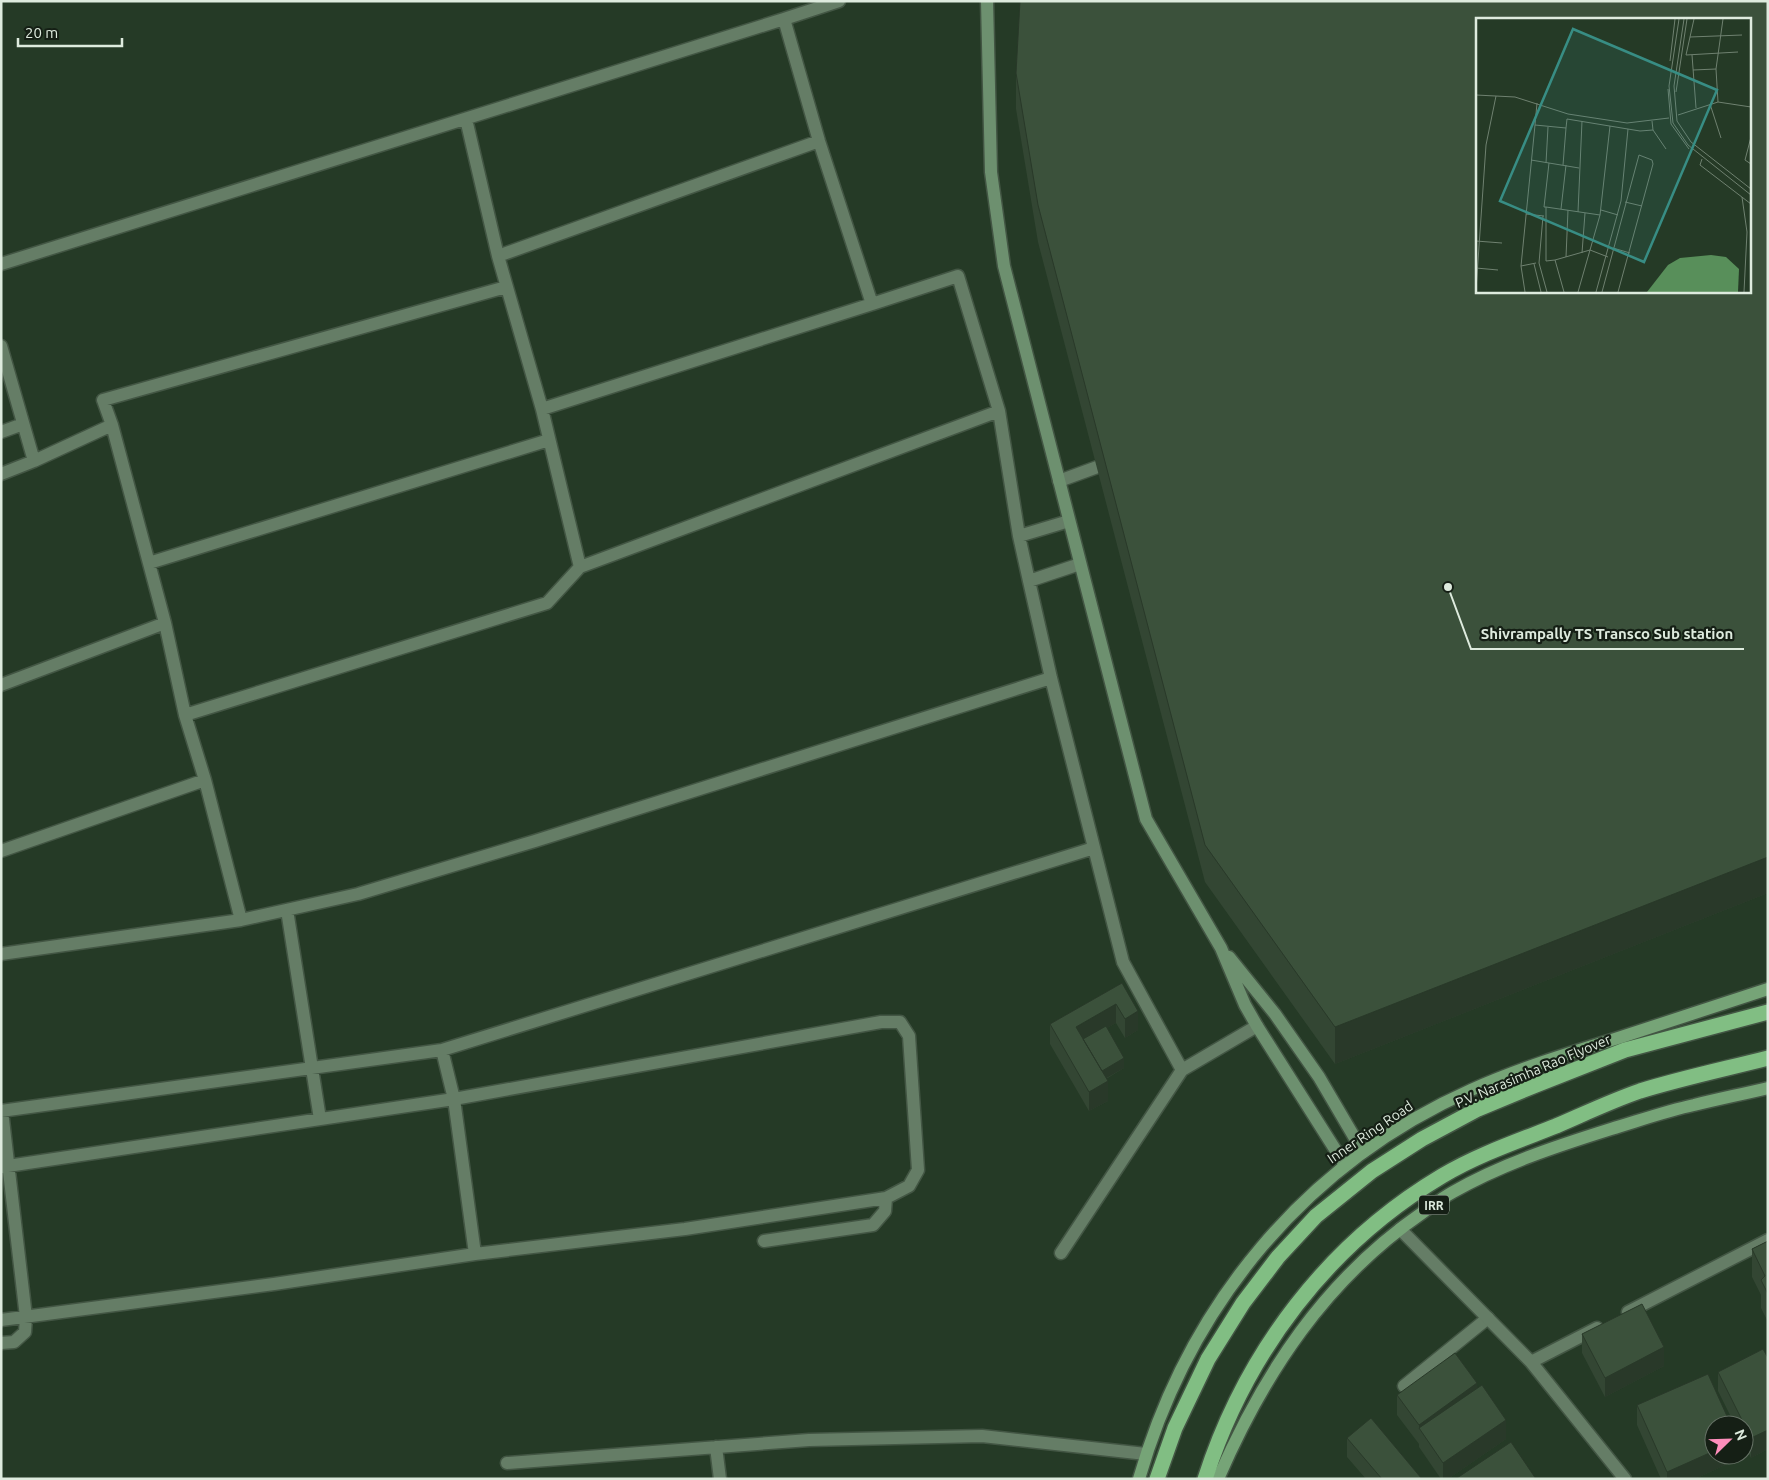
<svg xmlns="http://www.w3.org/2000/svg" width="1769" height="1480" font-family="Ubuntu,sans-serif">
<rect width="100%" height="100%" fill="#253a26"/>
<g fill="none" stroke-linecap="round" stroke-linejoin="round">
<g stroke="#435644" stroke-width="15">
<path id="lane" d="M1059,481L1111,462
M1404,1386L1488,1318
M716,1447L720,1479
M507,1463L809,1440L982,1436L1146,1454"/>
</g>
<g stroke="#435644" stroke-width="15">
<path id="street" d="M784,19L839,1
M466,119L498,256L542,409L580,567
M498,256L819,141
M1,264L784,19L819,141L872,304L958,276L999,411L1019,536L1029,581L1051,678L1123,962L1182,1070
M1,346L34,461
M542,409L872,304
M112,425L103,400L506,287
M1,432L23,424
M1,474L34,461L112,425L165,623L185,715L205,780L241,920
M1019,536L1069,521
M149,563L549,440
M1029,581L1080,564
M1,685L165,623
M185,715L547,603L580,567L999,411
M1,851L205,780
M287,910L320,1119
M1,954L241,920L358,894L535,841L1051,678
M442,1050L454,1099L475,1254
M1,1111L442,1050L1094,848
M1,1167L454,1099L881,1022H900L909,1036L918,1170L909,1186L886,1198L685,1229L475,1254L274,1284L1,1320
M1400,1229L1531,1362L1625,1479
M764,1241L873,1225L885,1211L886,1198
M1061,1253L1182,1070L1257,1026
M1628,1312L1768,1240
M1,1343L14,1342L25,1332L26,1317L2,1111
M1531,1362L1597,1328"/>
</g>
<g stroke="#435644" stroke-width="15">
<path id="secondary" d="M987,1L991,172L1004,266L1146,819L1221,948L1245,1005L1257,1026L1345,1165
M1229,957L1275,1014L1319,1077L1363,1152"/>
</g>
<g stroke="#435644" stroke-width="15">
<path id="primary" d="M1139,1479C1189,1305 1305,1164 1471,1090C1518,1069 1566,1054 1615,1039C1666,1022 1717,1006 1768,989
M1218,1479C1264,1373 1325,1280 1422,1213C1432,1206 1442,1198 1453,1192C1502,1164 1557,1146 1611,1129C1638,1121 1666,1111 1694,1105C1718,1099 1743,1094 1768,1088"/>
</g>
<g stroke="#435644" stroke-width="18">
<path id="highway" d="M1157,1479L1175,1428L1208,1359L1243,1303L1278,1257L1316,1216L1372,1171L1422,1139L1478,1109L1536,1085L1625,1050L1768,1012
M1205,1479C1246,1352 1328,1244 1442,1176C1477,1155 1518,1141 1556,1126C1584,1114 1611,1101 1640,1091C1682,1078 1725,1069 1768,1058"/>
</g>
<use href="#lane" stroke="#657d66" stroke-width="12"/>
<use href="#street" stroke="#657d66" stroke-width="12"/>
<use href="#secondary" stroke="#6d906f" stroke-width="12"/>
<use href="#primary" stroke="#76a477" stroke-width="12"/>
<use href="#highway" stroke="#81be83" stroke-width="15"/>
</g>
<path fill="#334633" d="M1768,1V893L1335,1064L1205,882L1038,242L1016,109V73Z
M1122,983L1138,1030L1125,1038L1116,1023L1107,1028L1124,1068L1106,1079L1108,1101L1089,1111L1050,1044V1024Z
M1768,1241V1322L1761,1308V1295L1752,1277V1249Z
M1582,1334L1664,1366L1605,1397L1582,1353Z
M1768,1358V1449L1751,1458L1744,1443V1425H1735L1718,1391V1372Z
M1477,1388L1506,1439L1448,1479H1441L1419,1447V1444L1397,1415V1395Z
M1637,1405L1738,1455V1459L1695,1479H1661L1637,1425Z
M1347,1438L1422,1479H1366L1347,1457Z"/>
<path fill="#293929" d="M1768,857V893L1335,1064V1027Z
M1116,1004V1023L1084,1041L1076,1027Z
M1138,1011V1030L1125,1038V1019Z
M1124,1058V1068L1101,1081V1072Z
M1108,1081V1101L1089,1111V1092Z
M1664,1347V1366L1605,1397V1378Z
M1477,1383V1402L1419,1428V1444V1425Z
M1506,1420V1439L1448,1479H1443V1463Z
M1768,1430V1449L1751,1458V1438Z
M1714,1451V1455H1738V1459L1695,1479H1667V1472Z"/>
<path fill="#3b513b" stroke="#293929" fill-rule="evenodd" d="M1020,1H1768V857L1335,1027L1205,845L1038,205L1016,73ZM1478,19H1750V291H1478Z
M1122,983L1138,1011L1125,1019L1116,1004L1076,1027L1108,1081L1089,1092L1050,1024Z
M1106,1026L1124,1058L1102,1071L1083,1039Z
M1768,1241V1294L1761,1280L1765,1276L1752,1249Z
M1642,1304L1664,1347L1605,1378L1582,1334Z
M1763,1349L1768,1358V1430L1751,1438L1718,1372Z
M1455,1353L1477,1383L1419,1425L1397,1395Z
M1708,1374L1731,1425H1714V1451L1667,1472L1637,1405Z
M1482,1385L1506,1420L1443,1463L1419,1428Z
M1371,1418L1422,1479H1382L1347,1438Z
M1511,1442L1536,1479H1457V1478Z"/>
<g text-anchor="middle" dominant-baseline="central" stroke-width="4.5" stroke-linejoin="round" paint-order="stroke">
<rect fill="#151f15" stroke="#a2aea2" stroke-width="1" x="1419" y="1195.5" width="30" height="19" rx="4"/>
<g font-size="12" font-weight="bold" fill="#deebde">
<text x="1434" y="1205">IRR</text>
</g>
<g font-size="14" fill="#deebde" stroke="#151f15">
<text transform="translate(1533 1071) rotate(-23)">P.V. Narasimha Rao Flyover</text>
<text transform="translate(1370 1132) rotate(-34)">Inner Ring Road</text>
</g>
</g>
<g transform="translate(1476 18)">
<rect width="275" height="275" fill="#253a26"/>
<path d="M235,237L250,239L263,251L262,274H171L192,247L204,240Z" fill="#588f5a"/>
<path fill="none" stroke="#6f8170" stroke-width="1" d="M203,1L193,68L197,105L212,127L275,177M208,1L198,68L201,103L215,124L275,171M214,19L266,17M210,37L262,34M210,37L218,1M216,37L220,90M194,43L199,1M217,52L240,51M192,71L195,106L213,131M200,74L211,1M0,77L39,79L92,96L151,105L193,100M242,84L240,51L247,1M234,86L245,120M202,97L242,84L275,89M176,103L177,112L190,131M59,107L61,85M275,119L269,142L275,146M226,141L224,147L275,186M55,142L103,150M70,145L72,109M87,147L90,110M266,179L271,214L268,274M149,184L166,188M70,189H68L73,145M85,191L90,147M125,192L142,197M102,194L106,103M50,196L68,198M67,198L63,245L71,274M0,223L26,225M137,230L154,235M106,235L109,195M90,239L92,192M79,242L70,243V189L124,197M58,246L65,274M45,248L60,245M0,250L22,252M0,272L10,127L20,78M49,274L45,248L59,107L90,110L91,101L164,113L177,112M88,274L79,242L114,232L132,239M102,274L124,197L134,108M120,274L145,183L152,111M126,274L163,137L176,142L177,146L142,274"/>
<path fill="#388d84" fill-opacity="0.15" stroke="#388d84" stroke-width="2.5" d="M97,11L241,72L168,244L24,183Z"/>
<rect width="275" height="275" fill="none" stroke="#deebde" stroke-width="2.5"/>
</g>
<path fill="none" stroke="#deebde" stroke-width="2" d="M1448 587L1471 649H1744"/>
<circle fill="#deebde" stroke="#151f15" stroke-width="2" cx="1448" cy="587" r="5"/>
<g font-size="15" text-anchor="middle" font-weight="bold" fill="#deebde" stroke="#151f15" stroke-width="4.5" stroke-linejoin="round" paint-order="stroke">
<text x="1607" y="639">Shivrampally TS Transco Sub station</text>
</g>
<rect width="1769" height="1480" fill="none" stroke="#deebde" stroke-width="5"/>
<g transform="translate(1729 1440) rotate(67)"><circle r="24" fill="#151f15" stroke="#657165"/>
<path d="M0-4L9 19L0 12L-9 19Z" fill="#fe8ebc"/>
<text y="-8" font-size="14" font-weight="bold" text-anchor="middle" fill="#deebde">N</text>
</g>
<path d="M18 38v8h104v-8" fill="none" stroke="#deebde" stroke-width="2.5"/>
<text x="25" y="38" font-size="15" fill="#deebde" stroke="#151f15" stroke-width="4" paint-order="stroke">20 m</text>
</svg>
